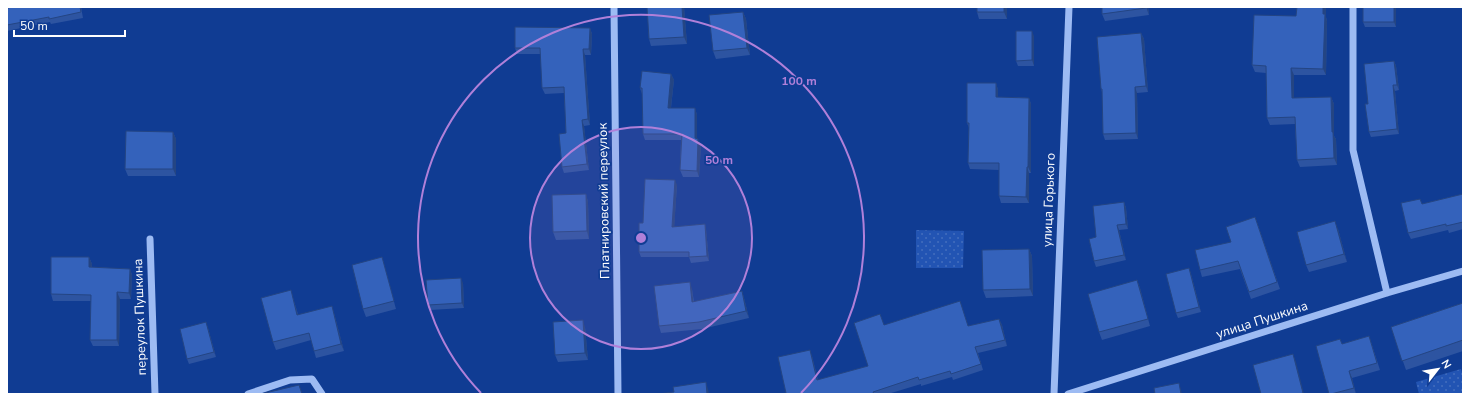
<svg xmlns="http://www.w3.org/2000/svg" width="1470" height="401" font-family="'Nunito Sans',sans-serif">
<defs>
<pattern id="grass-dots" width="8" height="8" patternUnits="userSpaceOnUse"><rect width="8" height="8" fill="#2254b3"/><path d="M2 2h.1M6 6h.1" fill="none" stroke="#436ebe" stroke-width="1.8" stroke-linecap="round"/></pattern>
</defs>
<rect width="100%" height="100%" fill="#103c93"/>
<path fill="url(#grass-dots)" d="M916,230L964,231L963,268H916Z
M1461,369L1463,376V394H1419L1416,382Z"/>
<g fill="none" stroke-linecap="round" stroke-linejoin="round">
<path stroke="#9dbbf3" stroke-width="7" d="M614,7L618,394
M1353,7V150L1387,293
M150,239L155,394
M248,394L290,380L312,379L322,394
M1054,394L1069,7
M1068,394L1387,293L1463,271"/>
</g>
<path fill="#2d54a1" d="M7,7L8,8L81,7L83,18L51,24L50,22L7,31Z
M647,7H684L687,44L651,46L649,39Z
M1007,7V19H979L977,12Z
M1148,7L1149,15L1105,21L1102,14Z
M1363,7H1396V27H1365L1363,22Z
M743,12L746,19L750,55L716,59L713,51Z
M1326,17L1327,21L1326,75H1294V98L1331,97L1334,104V136L1336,139L1337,165L1300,167L1297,160L1295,124L1270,125L1267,118L1266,73L1255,72L1252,65Z
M590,28L592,34L591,55H585L590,125L584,126L589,170L564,173L562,167L566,133L564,93L545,94L542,88L541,54H517L515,48Z
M1141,33L1144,39L1148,92L1137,93L1138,139L1105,140L1103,134L1102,92L1101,89Z
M1034,36V66H1018L1016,61Z
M1394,61L1396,66L1399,90L1395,91L1399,134L1371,137L1369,132L1368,104Z
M671,74L674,80L671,108H695L697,115V139L701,145L699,177H683L680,170L681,140H645L643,134L642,94L640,88Z
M996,83L998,90V97L1029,98L1031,104V173H1029V203H1001L999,196V170L970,169L968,163L969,128L967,123Z
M173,132L176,139V176H128L125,169Z
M677,185L674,227L705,224L706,229L709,261L691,263L689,257H641L639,252L643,223Z
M586,194L588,202L589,239L556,240L553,232Z
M1463,194V229L1449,233L1448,230L1411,239L1408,233L1422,204Z
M1124,202L1126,208L1128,229L1119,230L1126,260L1096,267L1094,261L1096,237Z
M1255,217L1280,289L1251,299L1240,269L1202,277L1200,270L1231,242Z
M1338,229L1347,262L1309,272L1306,265Z
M1029,249L1032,256L1033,296L986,298L983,290Z
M89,257L92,264V267L130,269L132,275L131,299H120L119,346H93L90,340L91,301H53L51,294Z
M382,257L384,265L396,309L366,317L363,309Z
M1189,268L1191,274L1201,312L1178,318L1176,313Z
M1137,280L1140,288L1150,326L1102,340L1099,332Z
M463,283L464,308L430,310L428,305Z
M692,289L694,302L742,291L744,298L749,318L702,329L661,333L659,326Z
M293,298L298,314L334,313L344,351L316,358L311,340L276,350L273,342Z
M1463,303V351L1406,370L1391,327Z
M999,319L1002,325L1007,346L978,353L983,370L953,380L952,377L921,386V384L888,394H783L786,393L812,356L818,380L868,366L884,325L969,326Z
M585,327L588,360L558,362L555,355Z
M208,328L216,357L189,364L187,359Z
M1369,336L1380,370L1352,378L1356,394H1329L1342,344Z"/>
<path fill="#244583" d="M682,7H684L687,44L684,37Z
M1004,7H1007V19L1004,12Z
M1146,7H1148L1149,15Z
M1323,7H1326V17L1327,21L1326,75L1323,69Z
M1394,7H1396V27L1394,22Z
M743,12L746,19L750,55L747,48Z
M590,28L592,34L591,55L589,49Z
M1032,31L1034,36V66L1032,60Z
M1141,33L1144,39L1148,92L1146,86Z
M583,49L585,55L590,125L588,119Z
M1394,61L1396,66L1399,90L1397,85Z
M1291,68L1294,75V104L1292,98Z
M671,74L674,80L670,115L668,108Z
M996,83L998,90V103L996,97Z
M1393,85L1395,91L1399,134L1397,129Z
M1135,87L1137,93L1138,139L1136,133Z
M1331,97L1334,104V136L1336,139L1337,165L1334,158L1332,132Z
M1029,98L1031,104V173L1028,167Z
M695,108L697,115V145L695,138Z
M582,120L584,126L589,170L587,164Z
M173,132L176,139V176L173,169Z
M698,139L701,145L699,177L697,171Z
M1027,167L1029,173V203L1026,197Z
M675,180L677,185L674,232L672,227Z
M586,194L588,202L589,239L587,231Z
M1124,202L1126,208L1128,229L1126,224Z
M1335,221L1338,229L1347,262L1344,254Z
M705,224L706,229L709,261L707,256Z
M1117,225L1119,230L1126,260L1124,255Z
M1029,249L1032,256L1033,296L1030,289Z
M89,257L92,264L91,274L89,267Z
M1189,268L1191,274L1201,312L1199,307Z
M130,269L132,275L131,299L129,293Z
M461,278L463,283L464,308L462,303Z
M1137,280L1140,288L1150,326L1148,319Z
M690,282L692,289L694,309L692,302Z
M291,290L293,298L300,322L297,315Z
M742,291L744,298L749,318L746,311Z
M117,292L120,299L119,346L117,340Z
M332,306L334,313L344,351L341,344Z
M999,319L1002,325L1007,346L1005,340Z
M583,320L585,327L588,360L585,353Z
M206,322L208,328L216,357L214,352Z
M810,350L812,356L819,387L817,380Z
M1293,354L1296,362L1304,394L1303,393Z
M1349,371L1352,378L1356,394L1354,388Z
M706,382L708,389L709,394H707Z
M1179,383L1181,390L1182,394H1181Z"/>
<path fill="#3462bb" stroke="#244583" d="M7,7L8,8L11,7H80L81,12L49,19V17L7,25Z
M647,7H682L684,37L649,39Z
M977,7H1004V12H977Z
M1102,7H1146V8L1102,14Z
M1297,7H1323V14H1325L1323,69L1291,68L1292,98L1331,97L1332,132H1333L1334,158L1297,160L1295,117L1267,118L1266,66L1252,65L1254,15L1296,16Z
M1363,7H1394V22H1363Z
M743,12L747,48L713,51L709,15Z
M515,27L590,28L589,49H583L588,119L582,120L587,164L562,167L559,134L566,133L564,87L542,88L540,48H515Z
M1016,31H1032V60L1016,61Z
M1141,33L1146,86L1135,87L1136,133L1103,134L1102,89H1101L1097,37Z
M1394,61L1397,85H1393L1397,129L1369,132L1365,104H1368L1364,64Z
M642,71L671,74L668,108H695V138L698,139L697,171L680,170L682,134H643L642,88H640Z
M967,83H996V97L1029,98L1028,167H1027L1026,197L999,196V163H968L969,123H967Z
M126,131L173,132V169H125Z
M645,179L675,180L672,227L705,224L707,256L689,257V252H639V223H643Z
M586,194L587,231L553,232L552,195Z
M1463,194V222L1446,226V224L1408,233L1401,203L1420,199L1422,204Z
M1124,202L1126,224L1117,225L1124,255L1094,261L1089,239L1096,237L1093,206Z
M1255,217L1277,282L1249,292L1238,261L1200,270L1195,250L1231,242L1226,227Z
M1335,221L1344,254L1306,265L1297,232Z
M1029,249L1030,289L983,290L982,250Z
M51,257H89V267L130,269L129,293L117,292V340H90L91,295L51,294Z
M382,257L394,301L363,309L352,265Z
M1189,268L1199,307L1176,313L1166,274Z
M461,278L462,303L428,305L426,280Z
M1137,280L1148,319L1099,332L1088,294Z
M690,282L692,302L742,291L746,311L699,322L659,326L654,286Z
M291,290L297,315L332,306L341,344L314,351L309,333L273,342L261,298Z
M960,301L968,326L999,319L1005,340L975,347L981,364L951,374L950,371L919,380L918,377L873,392L874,394H783L786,393L778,357L810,350L817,380L868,366L854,323L880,314L884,325Z
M1463,303V340L1402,361L1391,327Z
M583,320L585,353L555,355L553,322Z
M206,322L214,352L187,359L180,329Z
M1369,336L1377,363L1349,371L1354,388L1331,394H1329L1316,346L1340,339L1342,344Z
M1293,354L1303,393L1299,394H1261L1253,365Z
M706,382L707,394H658L674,392L673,387Z
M1179,383L1181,394H1155L1154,388Z
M299,385L302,394H261Z"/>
<circle cx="641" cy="238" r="111" fill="#b080d9" fill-opacity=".12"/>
<g fill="none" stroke="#b080d9" stroke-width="2">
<circle cx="641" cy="238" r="111"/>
<path d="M481 393A223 223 0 1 1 801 393"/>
</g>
<g text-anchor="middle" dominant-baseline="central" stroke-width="3.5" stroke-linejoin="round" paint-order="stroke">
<g font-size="13" fill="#fff" stroke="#103c93">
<text transform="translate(1049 200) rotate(-88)">улица Горького</text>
<text transform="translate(604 201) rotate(-91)">Платнировский переулок</text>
<text transform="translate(140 317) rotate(-92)">переулок Пушкина</text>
<text transform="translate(1262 320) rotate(-18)">улица Пушкина</text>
</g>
</g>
<circle cx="641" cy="238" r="6" fill="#b080d9" stroke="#103c93" stroke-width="2"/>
<g font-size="12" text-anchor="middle" font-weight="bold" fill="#b080d9" stroke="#103c93" stroke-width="3.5" stroke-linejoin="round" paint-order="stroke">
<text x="799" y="85">100 m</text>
<text x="719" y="164">50 m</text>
</g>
<rect width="1470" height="401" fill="none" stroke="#ffffff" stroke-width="16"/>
<g transform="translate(1438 369) rotate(59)" stroke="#103c93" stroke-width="3" paint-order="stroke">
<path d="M0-3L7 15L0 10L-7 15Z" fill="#ffffff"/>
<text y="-6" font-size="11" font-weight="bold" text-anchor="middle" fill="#ffffff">N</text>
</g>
<path d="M14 30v6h111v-6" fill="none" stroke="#ffffff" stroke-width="2"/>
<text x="20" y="30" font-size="12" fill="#ffffff" stroke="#103c93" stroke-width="3" paint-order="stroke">50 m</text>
</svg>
